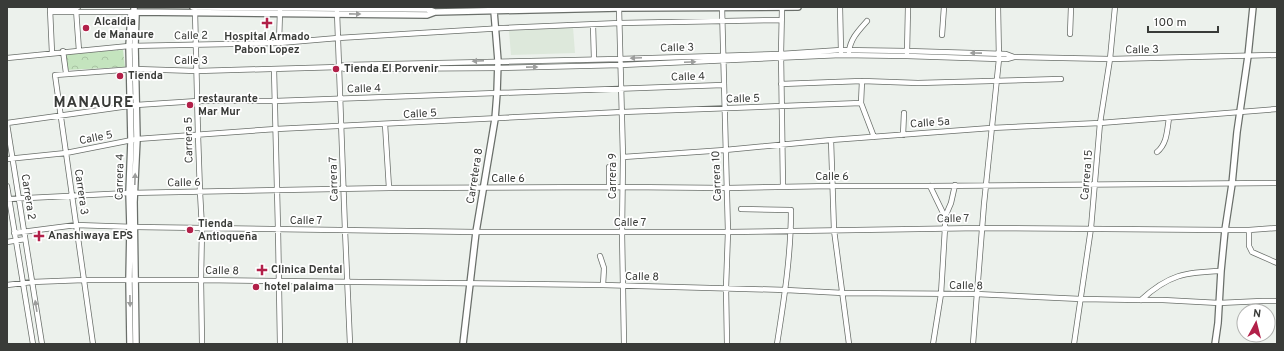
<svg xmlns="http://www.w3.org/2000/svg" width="1284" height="351" font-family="Overpass,sans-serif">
<defs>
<pattern id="park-crowns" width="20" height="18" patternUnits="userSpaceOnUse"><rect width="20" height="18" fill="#c4e4be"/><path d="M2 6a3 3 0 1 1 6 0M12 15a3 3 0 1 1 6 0" fill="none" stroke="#a9c4a4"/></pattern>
</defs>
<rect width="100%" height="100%" fill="#ecf1ec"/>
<path fill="#dde8db" d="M573,27L575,53L511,55L509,31Z"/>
<path fill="url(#park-crowns)" d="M123,50L125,67L66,70L65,53Z"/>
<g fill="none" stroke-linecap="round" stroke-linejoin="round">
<g stroke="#6a6f6a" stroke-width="6">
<path id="minor" d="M722,7L728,232L726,288L727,344
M840,7L841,52
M619,8L623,157L622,232L624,344
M782,8L781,54L783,187
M76,9L79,51
M195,11L198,135L200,192L202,228L201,280L202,344
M50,12H134
M337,12L345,230L350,344
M593,25L594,59
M1070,34L1071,7
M942,35L944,7
M279,43L280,11
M63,51L66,73
M849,52C850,39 859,30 867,21
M52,53L50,9L78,7
M907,53L908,7
M7,58L129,46L279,43L338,38L504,28L620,23L781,20
M339,67L344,65L620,59L781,54L841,50L907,51L1006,54L1014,57
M274,69L278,229L280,344
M781,84L862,81L918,83L1061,79
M861,103L874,137
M7,123L136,105L198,101H275L723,85
M7,124L42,344
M385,124L389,188
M903,135L904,113
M831,140L834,230L849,344
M1157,152C1167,144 1167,131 1169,118
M623,157L725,150L831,140L991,128L1100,123L1277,109
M7,159L66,153L137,139L276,129L622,112L861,103L862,81
M7,186L33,344
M930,186L945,217V228L941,294L933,344
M609,187V167
M7,199L129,193L389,188L622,187L727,188L832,186H930L1277,183
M741,209L791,210C791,255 784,300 777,344
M945,217L951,203L955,185
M1249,230V246L1252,252L1277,263
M14,233L76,225L135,227L476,232H728L981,228L1225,230H1249L1277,228
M7,242L25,239
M600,256L604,268L603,285
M7,285L32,282L84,280H201L603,285L786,290L843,293L976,294L1081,299L1141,300H1163L1219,303L1262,301H1277
M1141,300C1168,275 1185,272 1221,271
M93,344L55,75L135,69L197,71L339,67L345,69L498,68L621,65L841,55L907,56L999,59H1007L1014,57L1110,59L1277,55
M973,344L984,204L999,59L998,7
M1074,344L1091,228L1100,123L1110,59L1115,7"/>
</g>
<g stroke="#6a6f6a" stroke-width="8">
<path id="tertiary" d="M134,7V12L136,14L135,45L137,139L134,202L136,344
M193,7L427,9L435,12L619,8L798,7
M134,12L427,15L435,12
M130,344L129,280L130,227L129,193L131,141L129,46L131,14L134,12
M463,344L476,232L495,119L497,93L498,61L494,11
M1215,344L1218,323L1221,271L1225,230L1232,184L1237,132L1248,56L1253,7"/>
</g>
<use href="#minor" stroke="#fff" stroke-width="4.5"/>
<use href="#tertiary" stroke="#fff" stroke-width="5.5"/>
</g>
<defs><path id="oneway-solid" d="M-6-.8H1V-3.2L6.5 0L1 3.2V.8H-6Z"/></defs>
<g fill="#9c9d9c">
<use href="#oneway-solid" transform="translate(355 14) rotate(1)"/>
<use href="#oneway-solid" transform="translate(976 53) rotate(-179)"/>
<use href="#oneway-solid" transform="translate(636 58) rotate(178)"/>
<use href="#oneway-solid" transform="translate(478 61) rotate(178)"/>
<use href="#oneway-solid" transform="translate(690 62) rotate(-2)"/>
<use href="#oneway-solid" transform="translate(532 67) rotate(-1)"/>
<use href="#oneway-solid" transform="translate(135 179) rotate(-88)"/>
<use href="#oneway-solid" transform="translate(130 301) rotate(89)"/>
<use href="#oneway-solid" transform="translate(36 306) rotate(-99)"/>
</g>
<g fill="#b22049" stroke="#fff" stroke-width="1.5">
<path d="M265 17h4v4h4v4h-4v4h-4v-4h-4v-4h4z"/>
<circle cx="86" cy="28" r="4"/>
<circle cx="336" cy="69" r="4"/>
<circle cx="120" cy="76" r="4"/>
<circle cx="190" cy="105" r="4"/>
<circle cx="190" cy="230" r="4"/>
<path d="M37 230h4v4h4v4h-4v4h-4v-4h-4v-4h4z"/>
<path d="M260 264h4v4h4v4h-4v4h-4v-4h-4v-4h4z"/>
<circle cx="256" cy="287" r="4"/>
</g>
<g text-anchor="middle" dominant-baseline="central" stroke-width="3.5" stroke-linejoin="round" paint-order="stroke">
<g font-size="11" font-weight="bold" fill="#393b38" stroke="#fff" text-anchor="start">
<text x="94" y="22">Alcaldia<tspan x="94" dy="13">de Manaure</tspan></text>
<text x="267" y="37" text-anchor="middle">Hospital Armado<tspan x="267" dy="13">Pabon Lopez</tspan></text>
<text x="344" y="69">Tienda El Porvenir</text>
<text x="128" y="76">Tienda</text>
<text x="198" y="99">restaurante<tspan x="198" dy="13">Mar Mur</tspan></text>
<text x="198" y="224">Tienda<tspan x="198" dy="13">Antioqueña</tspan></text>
<text x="48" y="236">Anashiwaya EPS</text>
<text x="271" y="270">Clinica Dental</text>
<text x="264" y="287">hotel palaima</text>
</g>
<g font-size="11" fill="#393b38" stroke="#fff">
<text transform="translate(191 36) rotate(-1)">Calle 2</text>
<text transform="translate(677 48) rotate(-2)">Calle 3</text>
<text transform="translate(1142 50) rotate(-1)">Calle 3</text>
<text x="191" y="61">Calle 3</text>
<text transform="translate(688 77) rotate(-2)">Calle 4</text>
<text transform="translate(364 89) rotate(-2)">Calle 4</text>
<text transform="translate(743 99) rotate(-2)">Calle 5</text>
<text transform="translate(420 114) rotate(-3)">Calle 5</text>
<text transform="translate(930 123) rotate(-4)">Calle 5a</text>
<text transform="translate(96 138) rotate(-11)">Calle 5</text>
<text transform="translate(189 140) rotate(-91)">Carrera 5</text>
<text transform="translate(1087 175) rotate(-85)">Carrera 15</text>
<text transform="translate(475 176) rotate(-81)">Carretera 8</text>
<text transform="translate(613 176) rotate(-90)">Carrera 9</text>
<text transform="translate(717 176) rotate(-92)">Carrera 10</text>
<text transform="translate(120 177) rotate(-89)">Carrera 4</text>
<text x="832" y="177">Calle 6</text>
<text transform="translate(334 179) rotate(-92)">Carrera 7</text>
<text x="508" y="179">Calle 6</text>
<text transform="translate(184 183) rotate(-1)">Calle 6</text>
<text transform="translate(81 192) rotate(82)">Carrera 3</text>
<text transform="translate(28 197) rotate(81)">Carrera 2</text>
<text transform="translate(953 219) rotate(-1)">Calle 7</text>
<text x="306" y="221">Calle 7</text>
<text x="630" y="223">Calle 7</text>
<text transform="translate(222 271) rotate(1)">Calle 8</text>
<text transform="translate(642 277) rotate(1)">Calle 8</text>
<text transform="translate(966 286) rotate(1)">Calle 8</text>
</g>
<g font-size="15" font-weight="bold" letter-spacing="1" fill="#393b38" stroke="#fff">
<text x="94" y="103">MANAURE</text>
</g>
</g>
<rect width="1284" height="351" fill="none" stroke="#393b38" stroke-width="16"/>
<g transform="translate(1256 323) rotate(7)"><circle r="19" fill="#ffffff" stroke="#b0b1af"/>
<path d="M0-3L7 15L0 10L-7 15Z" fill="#b22049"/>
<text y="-6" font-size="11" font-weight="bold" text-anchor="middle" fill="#393b38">N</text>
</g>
<path d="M1148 26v6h70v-6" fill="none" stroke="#393b38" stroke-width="2"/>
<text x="1154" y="26" font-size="12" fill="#393b38" stroke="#ffffff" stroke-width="3" paint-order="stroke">100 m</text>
</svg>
